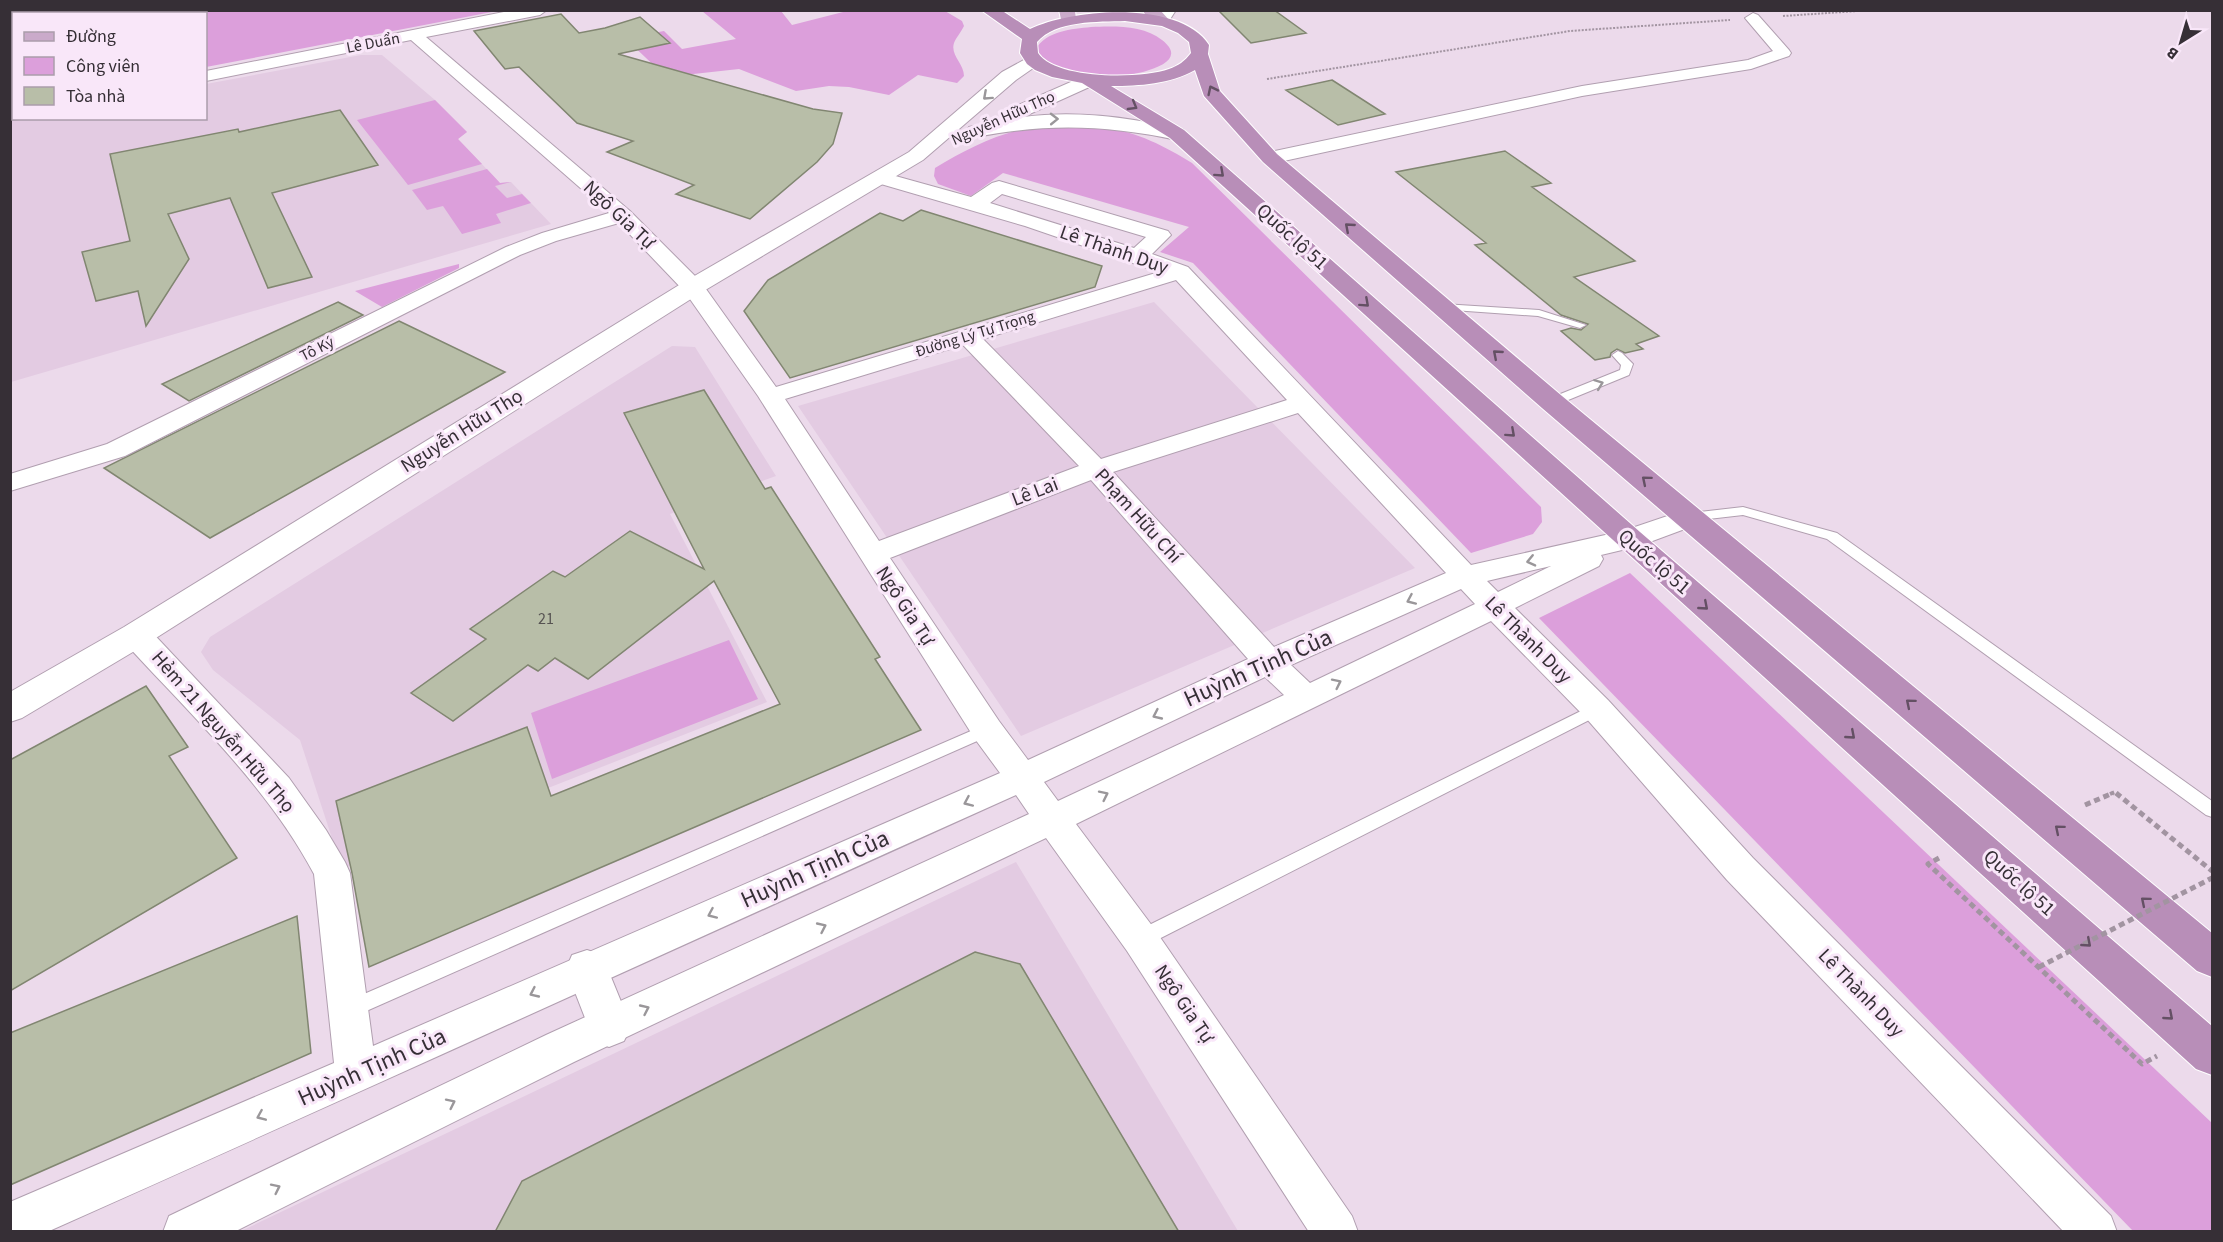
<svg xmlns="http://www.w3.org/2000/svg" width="2223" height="1242" font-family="'Source Sans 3',sans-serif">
<rect width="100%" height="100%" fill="#ecdaeb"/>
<path fill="#e3cbe2" d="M361,55H382L435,100L467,132L458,139L500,183L511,182L551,224L11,382L10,121L25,118H206V84Z
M1154,302L1415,568L1021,736L798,406Z
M672,346L695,347L776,476L670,514L767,702L342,869L300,740L213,670L201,652L210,637Z
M1016,862L1238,1231L239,1232Z"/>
<path fill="#dc9fdb" d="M18,10L497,11L206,67V14H14V104L11,105L10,12Z
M702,11H781L792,25L847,11H945L962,21L964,26C961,32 956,38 954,43C950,55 964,64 964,76L957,83L918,75L889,95L849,87L829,86L796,91L739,69L666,77L625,38L664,31L682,49L736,39Z
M1091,27C1113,26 1144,25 1162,40C1197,67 1122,77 1108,78C1088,79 1064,70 1045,66L1036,49C1046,31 1072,29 1091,27Z
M435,100L467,132L458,139L482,164L408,185L357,120Z
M1039,126C1061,127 1083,126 1105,128C1136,131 1166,147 1192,163L1541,507L1542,522L1533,534L1471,553L1193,263L1160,252L1189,227L1003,173L971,196L938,184L934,176L935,168C968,148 1000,132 1039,126Z
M487,169L500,183L511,182L495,186L507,198L522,194L531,203L496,214L501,223L462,234L443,206L427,210L412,190Z
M459,264V268L382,307L355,291Z
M1630,573L2212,1123V1231H2133L1539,618Z
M729,640L758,699L552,779L531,713Z"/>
<path fill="#b8bea8" stroke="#818671" stroke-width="1.5" d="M1218,10H1274L1306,33L1251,43Z
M561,14L579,33L605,28L640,17L670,43L618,54L813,109L842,113L833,144L817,162L750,219L676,194L694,185L607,152L633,141L577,123L519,67L505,69L474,31Z
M1332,80L1385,114L1338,125L1286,90Z
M340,110L378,165L272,193L312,277L268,288L230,198L168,214L189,259L146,326L138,291L96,301L82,252L130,241L110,154L238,129L239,132Z
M1505,151L1551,183L1532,187L1635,261L1574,277L1659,336L1636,344L1643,349L1625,353L1617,349L1611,353L1610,357L1595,360L1561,331L1571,328L1581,330L1588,324L1561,315L1475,245L1486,243L1396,172Z
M921,210L1102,266L1095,287L790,378L744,311L768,280L880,213L903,221Z
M338,302L363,315L189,401L162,384Z
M399,321L505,372L210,538L104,468Z
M704,390L765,489L771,487L880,657L875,659L921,730L369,967L352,873L336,801L527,727L551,796L780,704L714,581L588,679L555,658L538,671L528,665L453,721L411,693L486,639L470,629L553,571L565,577L630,531L704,569L624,413Z
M146,686L188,747L169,756L237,858L10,991V760Z
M297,916L311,1053L10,1185V1033Z
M975,952L1020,964L1179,1232H495L522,1181Z"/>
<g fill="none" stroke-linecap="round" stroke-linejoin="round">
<g stroke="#b19fb0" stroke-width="2">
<path id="service" d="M1443,304L1539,310L1586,325L1580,328L1538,316L1439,309V305Z
M1618,351L1622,353L1633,364L1629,375L1556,405H1548L1546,402L1548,399L1620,370L1621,365L1612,355Z
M1743,507L1837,533L2212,801V817L2206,815L1827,539L1743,515L1691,521L1684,517L1691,513Z
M1597,703L1603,705L1605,709L1603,713L1147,945L1140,947L1133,945L1131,939L1133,933Z
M987,724L993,726L995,730L993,734L355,1016L348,1019L341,1016L338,1010L341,1004Z"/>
</g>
<g stroke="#b19fb0" stroke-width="2">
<path id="minor" d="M25,10H52L49,14H22Z
M514,10H547L540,15L426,37L630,211L701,282L776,387L1159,272L1025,226L874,182L871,178L874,174L881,172L971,197L992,183L999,181L1168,231L1171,235L1152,254L1188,267L1471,565L1623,531L1691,508L1701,511L1705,517L1701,523L1639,546L1601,555L1603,559L1599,566L1515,608L1608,700L1753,858L2111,1216L2117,1232H2064L1727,880L1586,718L1491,621L1076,824L1153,927L1352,1216L1358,1232H1309L1127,951L1046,838L574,1062L234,1232H163L169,1216L546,1035L1029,814L1016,795C692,940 371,1088 47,1232H10V1202L334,1063L314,874C268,787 191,715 125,643L121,635L125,627L136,624L147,627L289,778L326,830L345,862L350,873L373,1046L1000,773L975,739L758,396L685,292L619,223L556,241L520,255L125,456L10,491V474L107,444L506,247L542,233L609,213L411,40L206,81V71ZM1002,194L1146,237L1134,248L990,203ZM1176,280L1287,400L1101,459L983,339ZM963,345L1079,466L879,541L785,399ZM1298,413L1446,573L1274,647L1113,472ZM1091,480L1248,659L1028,760L999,721L890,558ZM1551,566L1498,592L1487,581ZM1461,589L1475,604L1310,683L1291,665ZM1265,677L1284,695L1058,801L1044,782Z
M1161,10H1176L1167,24H1157L1154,21Z
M1753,13L1758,15L1789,50L1791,53L1789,56L1751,69L1582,96L1270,164L1263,162L1261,158L1263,154L1270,152L1582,86L1748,60L1773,51L1745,18Z
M10,110H14V118L20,119L10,120Z"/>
</g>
<g stroke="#b19fb0" stroke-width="2">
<path id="tertiary" d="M1033,55L1039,56L1042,60L1039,64L1016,80L923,160L702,292L148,643L22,718L10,722V692L124,627L684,282L909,152L1002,72Z
M1089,74L1096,76L1098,80L1096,84L1023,117C1075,110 1126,117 1177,128L1184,130L1187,134L1184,138L1177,140C1106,125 1047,123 976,137L969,135L966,131L969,127L1010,119L1004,114L1007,110Z
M587,950L602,955L631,1026L624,1041L609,1047L594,1041L566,969L572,955Z"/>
</g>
<g stroke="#fff" stroke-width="2">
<path id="primary" d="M1059,10H1075L1076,20L1074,24H1062Z
M1142,10H1160L1170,21L1168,25C1156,27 1149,19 1142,10Z"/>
</g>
<g stroke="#fff" stroke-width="2">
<path id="trunk" d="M981,10H1001L1030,29C1073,8 1181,0 1209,45L1208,54L1220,91L1277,154L1562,396L2212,933V977L2197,971L1542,408L1263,162L1204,96L1195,70C1170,84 1140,86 1111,86L1184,130L1640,532L2212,1026V1075L2196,1069L1170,138L1082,83L1052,77L1035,70L1027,64L1020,53L1022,39ZM1125,21L1162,26L1178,33L1189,42L1191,53C1185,61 1178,66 1169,69C1141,79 1056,80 1038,53L1037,42C1056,20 1098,22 1125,21Z"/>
</g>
<path stroke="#a294a1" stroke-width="2" stroke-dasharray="2 1.5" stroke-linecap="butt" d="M1783,16L1873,10
M1267,79L1570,31L1730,20"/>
<path stroke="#a294a1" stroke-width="4" stroke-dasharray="4.5 3" stroke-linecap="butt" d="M2110,794L2115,792L2118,794"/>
<path stroke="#a294a1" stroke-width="5" stroke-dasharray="6 4" stroke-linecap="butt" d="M2116,793L2212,871
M2085,805L2113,793
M1939,858L1928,864L2142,1064L2157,1056"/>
<use href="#service" fill="#fff" fill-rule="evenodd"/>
<use href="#minor" fill="#fff" fill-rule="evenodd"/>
<use href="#tertiary" fill="#fff" fill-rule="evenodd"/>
<use href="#primary" fill="#caaaca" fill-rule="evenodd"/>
<use href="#trunk" fill="#b88eb8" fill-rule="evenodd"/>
<path stroke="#a294a1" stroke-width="5" stroke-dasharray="6 4" stroke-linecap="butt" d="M2039,967L2212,878"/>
</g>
<defs><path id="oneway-chevron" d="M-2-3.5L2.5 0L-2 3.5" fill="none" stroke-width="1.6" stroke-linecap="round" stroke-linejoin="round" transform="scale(1.5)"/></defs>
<g stroke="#645064">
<use href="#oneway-chevron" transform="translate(1212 90) rotate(-116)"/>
<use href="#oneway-chevron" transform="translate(1133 106) rotate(30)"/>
<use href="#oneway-chevron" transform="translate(1220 173) rotate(42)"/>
<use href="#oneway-chevron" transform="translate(1349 227) rotate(-139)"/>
<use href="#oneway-chevron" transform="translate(1365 303) rotate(42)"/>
<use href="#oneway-chevron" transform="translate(1497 354) rotate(-139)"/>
<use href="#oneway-chevron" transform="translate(1511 433) rotate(42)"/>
<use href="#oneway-chevron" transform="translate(1646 480) rotate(-140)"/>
<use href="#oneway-chevron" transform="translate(1704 606) rotate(41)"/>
<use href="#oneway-chevron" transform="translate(1910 703) rotate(-140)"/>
<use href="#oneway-chevron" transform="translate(1851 735) rotate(41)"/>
<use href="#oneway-chevron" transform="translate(2059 829) rotate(-140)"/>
<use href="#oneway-chevron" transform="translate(2145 901) rotate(-140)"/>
<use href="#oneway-chevron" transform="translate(2087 943) rotate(41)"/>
<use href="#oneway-chevron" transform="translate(2169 1016) rotate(41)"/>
</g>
<g stroke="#9a979a">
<use href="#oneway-chevron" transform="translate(987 96) rotate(138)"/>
<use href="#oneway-chevron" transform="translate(1054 119) rotate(-1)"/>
<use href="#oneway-chevron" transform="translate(1599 384) rotate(-21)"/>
<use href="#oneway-chevron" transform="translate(1531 561) rotate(167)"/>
<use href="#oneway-chevron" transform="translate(1411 600) rotate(156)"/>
<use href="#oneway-chevron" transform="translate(1337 683) rotate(-26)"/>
<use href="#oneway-chevron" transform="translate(1157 715) rotate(155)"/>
<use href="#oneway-chevron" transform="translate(1104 795) rotate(-26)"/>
<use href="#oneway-chevron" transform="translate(968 802) rotate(156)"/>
<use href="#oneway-chevron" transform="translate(712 914) rotate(156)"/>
<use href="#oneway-chevron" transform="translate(822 927) rotate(-25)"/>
<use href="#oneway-chevron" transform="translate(534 993) rotate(155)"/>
<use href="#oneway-chevron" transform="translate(645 1009) rotate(-25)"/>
<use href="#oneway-chevron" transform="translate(451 1103) rotate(-26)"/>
<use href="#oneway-chevron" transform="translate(261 1116) rotate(157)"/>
<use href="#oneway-chevron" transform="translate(276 1188) rotate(-26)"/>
</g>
<g text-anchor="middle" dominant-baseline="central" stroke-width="6" stroke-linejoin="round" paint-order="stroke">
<g font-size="16" fill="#362f36" stroke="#f9e7f9">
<text transform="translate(373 43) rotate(-11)">Lê Duẩn</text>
<text transform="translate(1003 118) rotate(-24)">Nguyễn Hữu Thọ</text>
<text transform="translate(975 334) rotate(-17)">Đường Lý Tự Trọng</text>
<text transform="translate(317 349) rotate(-27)">Tô Ký</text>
</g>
<g font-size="16" fill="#565352">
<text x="546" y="619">21</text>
</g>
<g font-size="20" fill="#362f36" stroke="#f9e7f9">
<text transform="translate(619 215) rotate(43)">Ngô Gia Tự</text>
<text transform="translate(1292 237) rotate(42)">Quốc lộ 51</text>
<text transform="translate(1114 250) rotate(19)">Lê Thành Duy</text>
<text transform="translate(462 431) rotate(-32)">Nguyễn Hữu Thọ</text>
<text transform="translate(1035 492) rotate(-21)">Lê Lai</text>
<text transform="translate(1138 516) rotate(48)">Phạm Hữu Chí</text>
<text transform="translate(1654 562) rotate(41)">Quốc lộ 51</text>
<text transform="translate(905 606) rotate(57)">Ngô Gia Tự</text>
<text transform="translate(1528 640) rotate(45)">Lê Thành Duy</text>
<text transform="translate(223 732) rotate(49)">Hẻm 21 Nguyễn Hữu Thọ</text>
<text transform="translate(2019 883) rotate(42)">Quốc lộ 51</text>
<text transform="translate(1861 993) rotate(46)">Lê Thành Duy</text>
<text transform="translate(1184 1004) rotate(56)">Ngô Gia Tự</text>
</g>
<g font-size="24" fill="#362f36" stroke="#f9e7f9">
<text transform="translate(1258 668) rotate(-24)">Huỳnh Tịnh Của</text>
<text transform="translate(815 869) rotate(-24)">Huỳnh Tịnh Của</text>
<text transform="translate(372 1067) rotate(-24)">Huỳnh Tịnh Của</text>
</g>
</g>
<rect width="2223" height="1242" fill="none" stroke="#362f36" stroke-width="24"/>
<rect x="12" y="12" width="195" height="108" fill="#f9e7f9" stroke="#ab9dab" stroke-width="1.5"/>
<rect x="24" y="32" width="30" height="9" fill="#caaaca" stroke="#ab9dab" stroke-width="1.5"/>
<text x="66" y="42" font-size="18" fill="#362f36">Đường</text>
<rect x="24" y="57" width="30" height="18" fill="#dc9fdb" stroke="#ab9dab" stroke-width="1.5"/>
<text x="66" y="72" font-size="18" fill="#362f36">Công viên</text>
<rect x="24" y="87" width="30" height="18" fill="#b8bea8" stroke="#ab9dab" stroke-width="1.5"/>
<text x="66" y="102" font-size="18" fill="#362f36">Tòa nhà</text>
<g transform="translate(2181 42) rotate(217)" stroke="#f9e7f9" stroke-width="4.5" paint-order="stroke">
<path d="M0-4.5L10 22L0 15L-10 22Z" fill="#362f36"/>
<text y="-9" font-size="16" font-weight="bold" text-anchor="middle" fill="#362f36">B</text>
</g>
</svg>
